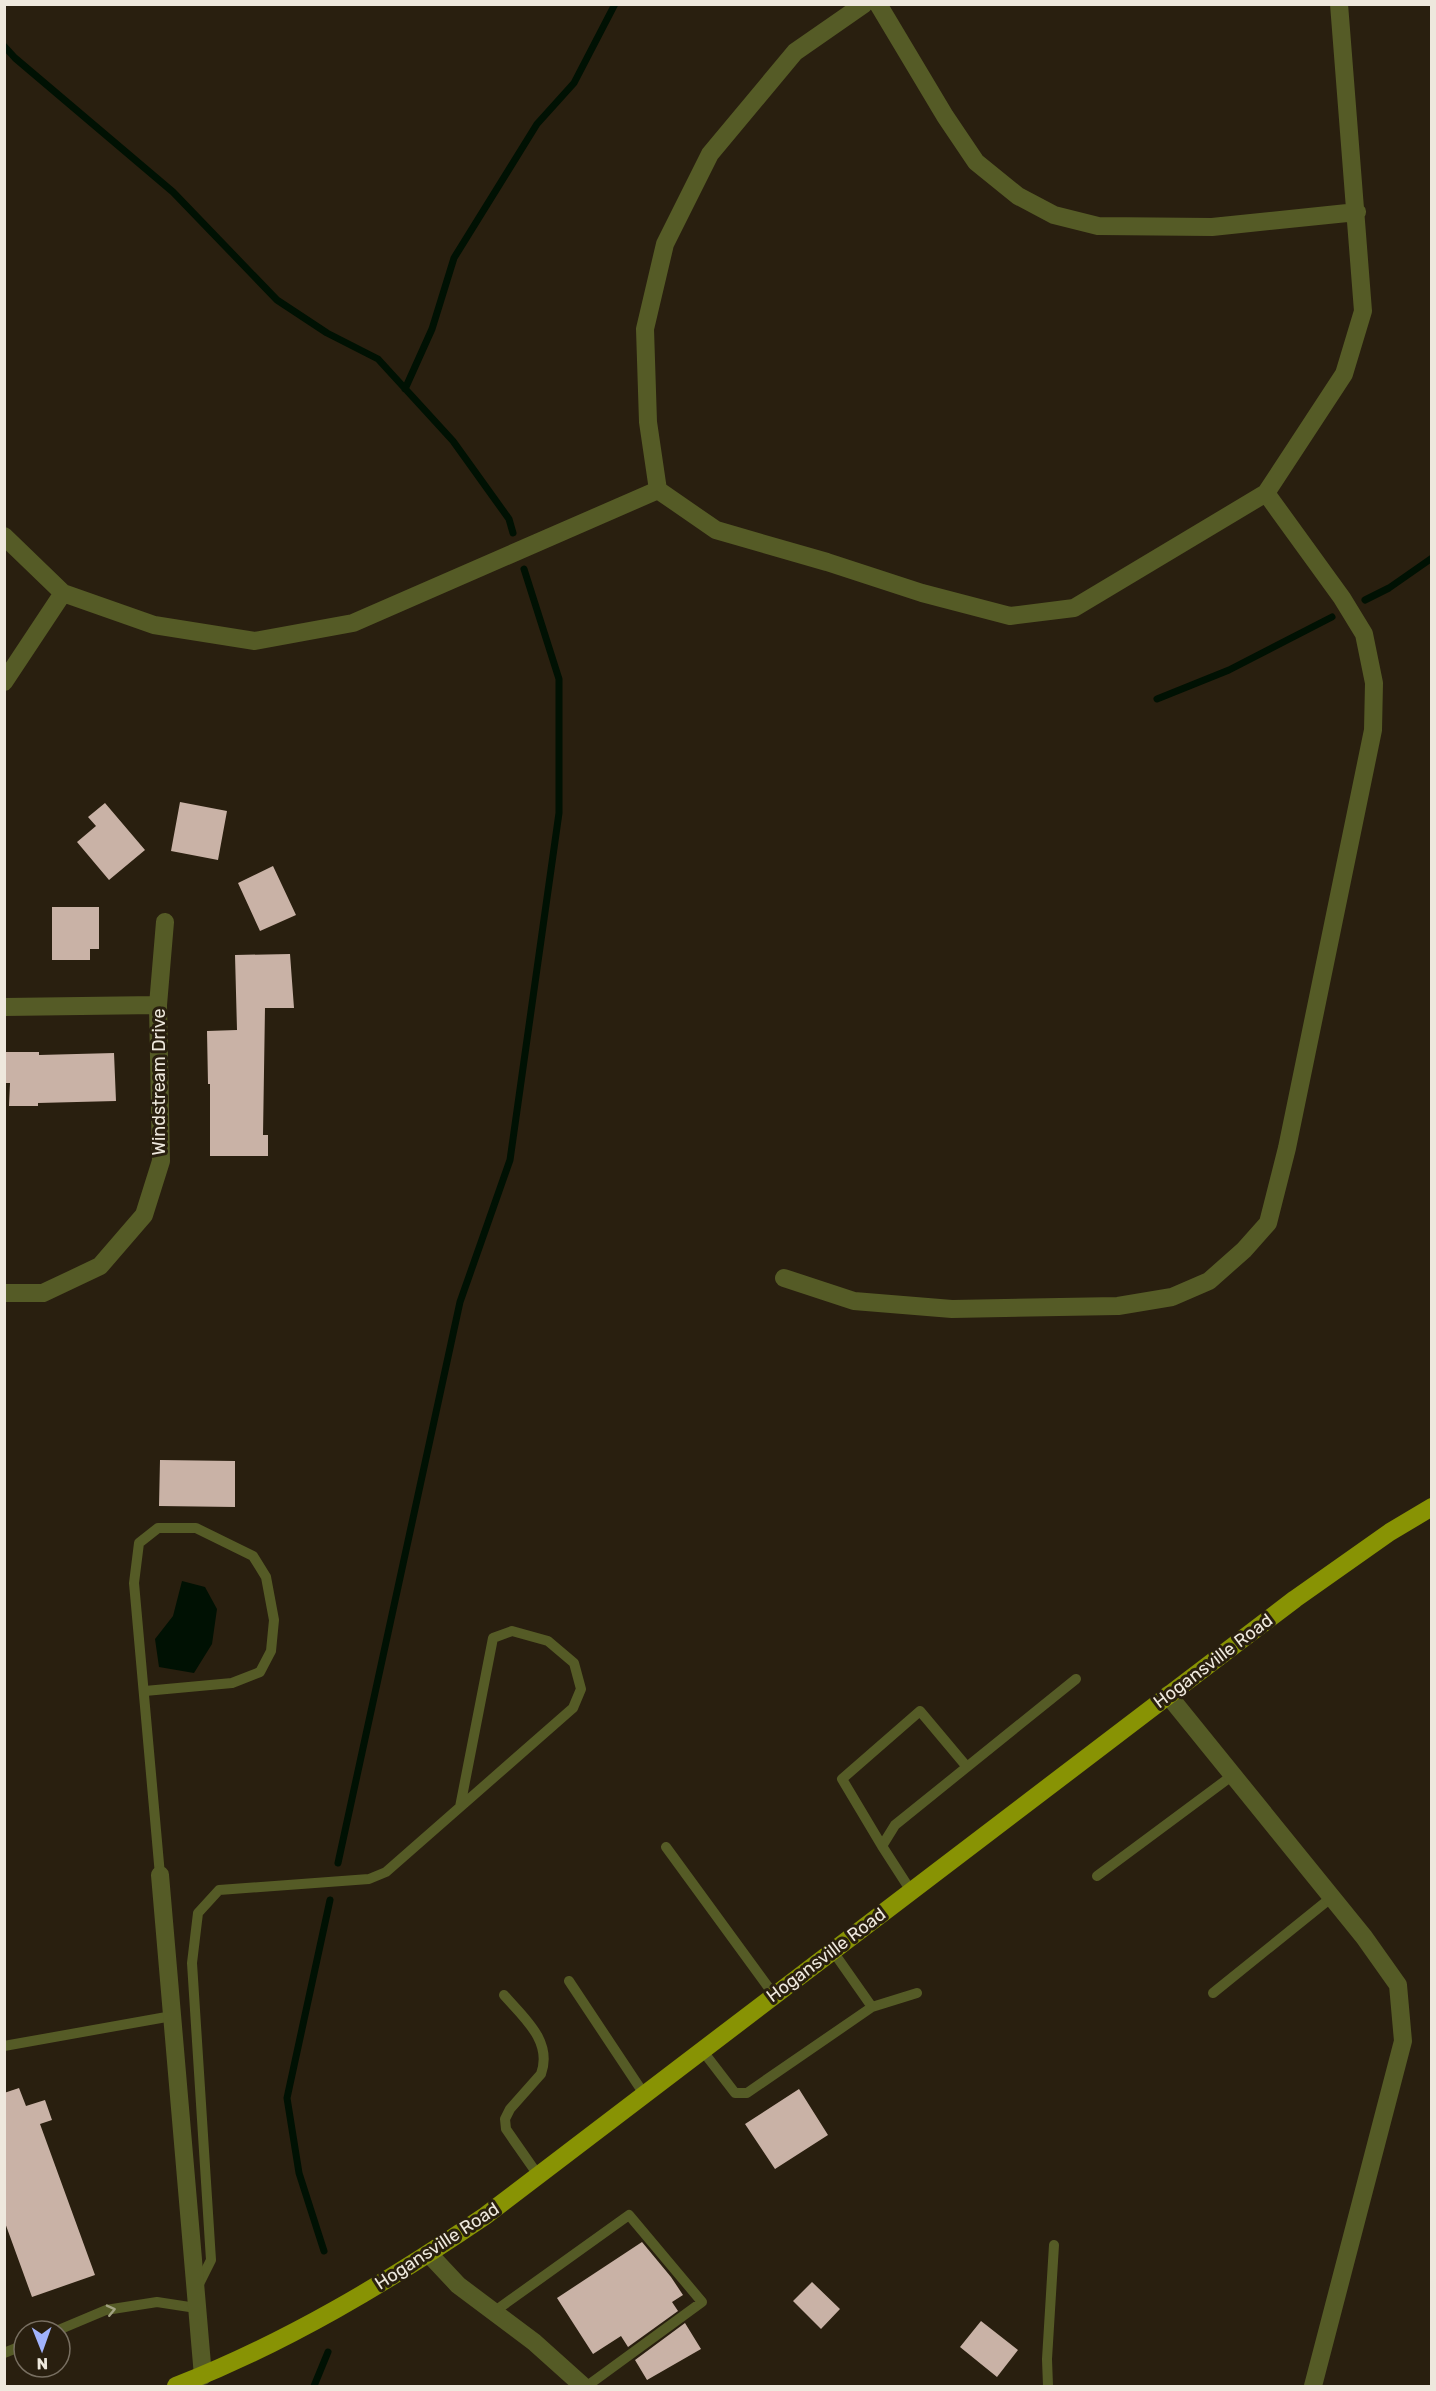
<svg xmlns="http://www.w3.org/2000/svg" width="1436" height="2391" font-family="Rubik,sans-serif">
<rect width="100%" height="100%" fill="#291f0f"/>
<path fill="#001103" d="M182,1581L205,1587L217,1609L212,1644L194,1673L159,1667L155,1639L173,1616Z"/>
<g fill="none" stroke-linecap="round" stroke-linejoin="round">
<path stroke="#001103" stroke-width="7" d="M4,46L15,58L173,192L277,300L327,333L378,359L453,441L509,519L513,533
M405,389L432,329L454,258L537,124L574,83L615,4
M1365,600L1389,588L1432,558
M1157,699L1229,670L1332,617
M338,1863L460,1302L510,1160L559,813V679L524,569
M324,2251L299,2173L287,2098L330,1900
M314,2386L328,2352"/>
</g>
<path fill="#c9b2a6" d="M180,802L227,811L218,860L171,851Z
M105,803L145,850L109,880L77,842L96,826L88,817Z
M273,866L296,915L260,931L238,883Z
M52,907H99V949H90V960H52Z
M290,954L294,1008H265L263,1135H268V1156H210V1084H208L207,1031L237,1030L235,955Z
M4,1052H39V1055L114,1053L116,1101L38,1103V1106H9L10,1083H4Z
M160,1460L235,1461V1507L159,1506Z
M19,2088L26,2106L45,2100L52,2120L40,2124L95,2275L32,2297L4,2220V2093Z
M799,2089L828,2135L775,2169L745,2124Z
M642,2242L671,2277L683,2295L672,2302L678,2311L628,2347L621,2336L593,2354L557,2298Z
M812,2282L840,2309L821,2329L793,2301Z
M981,2321L1018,2350L997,2377L960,2347Z
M685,2323L701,2349L647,2380L635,2360Z"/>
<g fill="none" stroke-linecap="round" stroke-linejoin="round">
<path stroke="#555b26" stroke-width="10" d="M145,1691L232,1683L260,1672L271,1651L274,1620L266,1577L253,1556L196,1528H158L139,1543L134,1583L160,1875
M882,1846L842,1779L920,1711L967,1767
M666,1847L774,1995
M1097,1876L1233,1775
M911,1891L882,1846L895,1825L1076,1679
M832,1950L872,2007
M569,1981L644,2094
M1213,1993L1332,1897
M504,1995C523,2017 553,2041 541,2074L510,2109L505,2119L506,2129L538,2175
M4,2046L172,2016
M702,2050L735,2093H747L872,2007L917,1993
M198,2286L211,2260L192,1963L198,1913L219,1890L369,1879L386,1872L573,1708L581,1689L574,1663L548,1641L512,1631L493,1638L460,1807
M495,2311L629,2215L702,2302L587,2386
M56,2331L106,2310L157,2302L196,2308
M4,2353L24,2345
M1048,2386L1047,2359L1054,2245"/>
<path stroke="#555b26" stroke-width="18" d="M864,4L795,52L710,154L665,244L645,329L648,422L658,490L716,530L827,562L922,593L1010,616L1074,608L1266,493L1344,374L1363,311L1339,4
M878,4L945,116L976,162L1018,196L1054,215L1098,226L1212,227L1357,212
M4,536L63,593L154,625L255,641L353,623L658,490
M4,682L63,593
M4,1007L158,1005
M784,1278L854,1301L952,1309L1118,1306L1172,1297L1209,1281L1244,1250L1268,1223L1287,1148L1373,730L1374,683L1364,634L1342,598L1266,493
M4,1293H43L100,1266L144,1215L161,1161L158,1005L165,922
M1168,1695L1364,1937L1398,1985L1403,2041L1313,2386
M160,1875L203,2376
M429,2254L458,2285L534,2342L583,2386"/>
<path stroke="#889304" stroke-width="18" d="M176,2386C286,2343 388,2282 485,2216L1295,1599L1390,1532L1432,1507"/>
</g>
<defs><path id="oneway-chevron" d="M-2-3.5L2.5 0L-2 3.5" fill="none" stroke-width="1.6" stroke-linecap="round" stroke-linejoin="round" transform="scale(1.5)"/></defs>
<use stroke="#a2a282" href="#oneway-chevron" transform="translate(111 2310) rotate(-13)"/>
<g text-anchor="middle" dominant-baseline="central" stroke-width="6" stroke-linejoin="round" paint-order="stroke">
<g font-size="18" fill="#eee8dd" stroke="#291f0f">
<text transform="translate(159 1082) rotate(-90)">Windstream Drive</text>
<text transform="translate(1213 1661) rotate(-37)">Hogansville Road</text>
<text transform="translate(826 1955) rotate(-37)">Hogansville Road</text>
<text transform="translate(437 2246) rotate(-33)">Hogansville Road</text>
</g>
</g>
<rect width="1436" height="2391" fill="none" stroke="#eee8dd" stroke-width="12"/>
<g transform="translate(42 2349) rotate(179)"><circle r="28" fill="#291f0f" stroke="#786f61" stroke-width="1.5"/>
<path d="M0-4.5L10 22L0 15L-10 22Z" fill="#a1b3fd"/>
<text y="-9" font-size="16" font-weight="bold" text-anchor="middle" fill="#eee8dd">N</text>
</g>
</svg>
